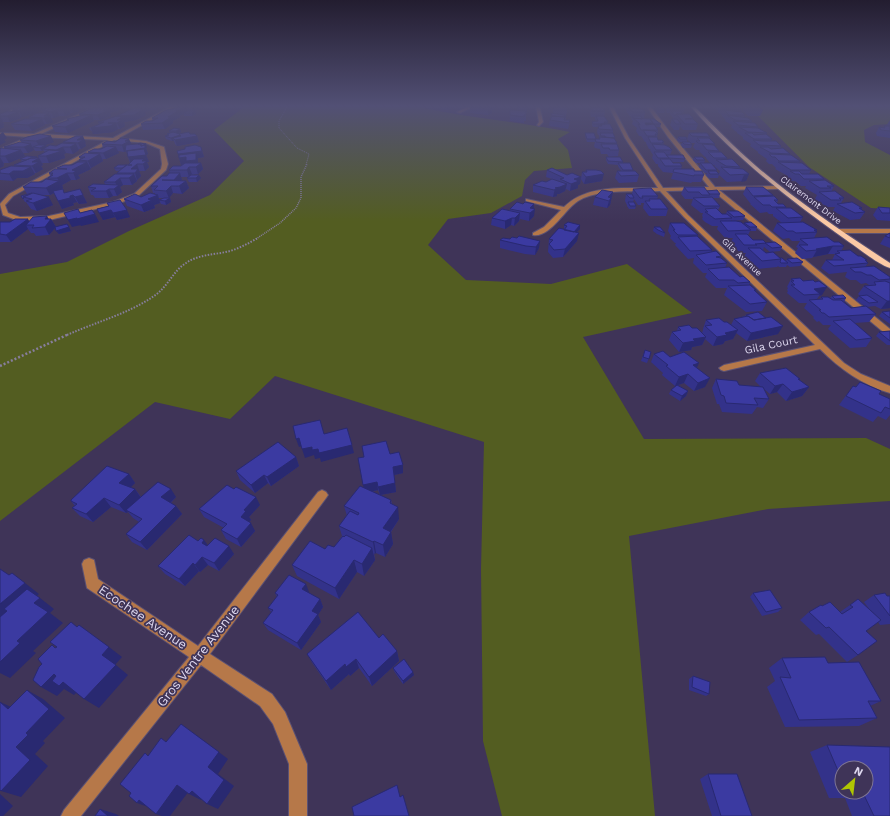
<svg xmlns="http://www.w3.org/2000/svg" width="890" height="816" font-family="'Work Sans',sans-serif">
<rect width="100%" height="100%" fill="#3f3458"/>
<path fill="#535d21" d="M244,107H419C469,118 520,122 570,132L558,139L568,150L572,168L534,171L525,180L522,196L491,213L448,219L428,245L466,280L551,284L627,264L692,313L583,337L644,439L866,438L890,449V501L768,509L629,536L655,816H502L483,741L481,569L484,442L275,376L230,419L155,402L0,521V274L67,262L129,231L210,195L244,161L214,130Z
M749,107H890V124L874,125L864,130L865,142L890,155V209L871,208L809,167Z"/>
<g fill="none" stroke-linecap="round" stroke-linejoin="round">
<g stroke="#5b5173" stroke-width="2">
<path id="minor" d="M95,107H100L41,134L113,138L170,107H175L119,138L146,141L164,147L168,164L166,170L138,196L117,204L49,220L19,221L3,215L0,204L9,194L108,140L35,137L0,152V149L28,137L0,135V133L34,134ZM114,140L146,143L160,149L162,164L161,169L134,194L113,202L49,216L20,217L8,213L5,205L13,196Z
M468,107H473L460,113L457,112Z
M536,107H540L543,122L539,126L537,125L539,122Z
M609,107H613L629,138L663,188L709,187L668,137L647,107H651L672,135L715,187L780,186L781,187L778,189L719,190L890,329V336L887,335L712,190L666,191L688,215L844,363L861,374L890,386V393C862,385 840,369 820,349L724,371L721,370L719,368L724,365L815,345L684,217L660,191C637,192 598,188 578,201C565,209 550,238 533,235V233L544,227L561,210L526,201V199L564,207C588,183 627,189 658,188L625,138Z
M890,229V233H837L834,231L837,229Z
M322,490L326,492L328,495L326,498L210,654L272,694L285,712L307,764V816H289V764L273,724L260,706L201,665L81,816H61L64,810L189,657L87,588L82,564L84,560L89,558L94,560L98,579L198,646L318,492Z"/>
</g>
<g stroke="#5b5173" stroke-width="2">
<path id="major" d="M20,107H25L0,117V115Z
M691,107H695C715,127 735,148 756,166C798,202 844,233 890,263V268C877,264 860,249 849,242C792,202 737,159 691,107Z"/>
</g>
<path stroke="#877e9d" stroke-width="1" stroke-dasharray="1 1" stroke-linecap="butt" d="M287,107L279,121V128L297,148L309,154L306,165"/>
<path stroke="#877e9d" stroke-width="1.5" stroke-dasharray="1 1" stroke-linecap="butt" d="M256,239L280,223L296,208L301,198V177L307,164"/>
<path stroke="#877e9d" stroke-width="2" stroke-dasharray="1.5 1.5" stroke-linecap="butt" d="M67,335C96,322 128,314 154,296C167,288 173,271 186,263C199,254 215,255 230,251C240,248 249,243 258,238"/>
<path stroke="#877e9d" stroke-width="2.5" stroke-dasharray="2 2" stroke-linecap="butt" d="M0,366L69,334"/>
<use href="#minor" fill="#b67849" fill-rule="evenodd"/>
<use href="#major" fill="#fcc9a5" fill-rule="evenodd"/>
</g>
<path fill="#33328a" fill-rule="evenodd" d="M16,107H47L48,108L36,112V113L21,117V118L10,122H3L4,125H3L4,127L0,129V114L12,112V111H13L12,108Z
M58,107H78L79,111L73,113H70L71,114L65,116H59L54,118H51L53,122L47,124H44L45,125L32,131L15,130L11,124L30,119L29,117L43,113L42,110L59,108Z
M95,107H127L110,113L111,116L100,120H94V121L68,133L55,132L52,126L67,120V119L80,116L79,114Z
M135,107H162L156,110H150L145,112L146,115L136,120L124,122L125,126L120,129H118L113,132L93,134L92,131H91L89,128L99,124L98,122L117,116Z
M177,107H198L199,109L195,111L196,114L192,116H184V114L179,116L180,117L173,121V123L165,129L143,130L141,124L152,121H153L152,118L177,108Z
M441,107H455L447,110L441,109Z
M470,107H497V108L492,110V113L488,115L470,113Z
M517,107L527,110V113H526V121H524V123L510,121V110H517Z
M548,107H566L567,110L566,116V120H570L569,126L568,129L549,126L551,113L553,114V110H548Z
M591,107L605,111L604,116L608,122L607,124L613,130V133L619,150L618,156L609,157L607,154H601L600,150V149L595,148L594,146L595,142H587L585,136V133L596,139H599V135H598L597,132L598,127H593L592,125V122L596,121L595,119V117H591L590,113Z
M626,107H641H638L639,109L645,112L644,118H642L661,124L660,127H656L658,130L657,137L658,140L664,142L663,144L672,150L670,155L685,159L684,162H672L673,163L682,166L681,169L694,171L704,175L701,182H692L691,183L671,179L673,173L663,172L658,166V164H656L652,158L653,155L650,150L651,149H649L646,143V142H645L641,136H639L636,131L637,128L632,124L633,121L631,119L632,118L628,114V113H627L626,109Z
M657,107L665,110L664,113H658L656,110Z
M664,107H684L685,108L683,114L693,118V119L698,124L696,130H683L680,126L679,130H674L670,125L672,119H674L670,114V113H667L666,109V108Z
M713,107H738L742,110L741,112L745,115L744,117L752,121L751,123L758,127V128L767,133L766,134L772,139L771,141L781,146L780,149L790,154V155L800,161L799,163L811,170L809,174L824,179L823,180L834,186L831,192L844,198L841,203L862,208L861,210L865,212L860,219L850,220L833,211L835,207H827L815,199L817,195L805,188L806,186H801L795,181H791L787,178L788,176L775,169L776,168L772,164H769L766,161L767,159L758,153V152L757,151L750,146L751,144L743,139V137L737,133V132L735,131L731,127L732,125L725,121L726,120L722,116V115L718,112V110H717Z
M744,107H758L763,110L760,116H748L743,111Z
M890,120V138L877,136L876,133L879,127H883L884,126H886Z
M180,129L181,132L179,133L190,134L197,136L199,142L177,146L175,144L174,141H172L166,139L165,136H167V134L170,133L169,131Z
M689,133L710,137V138L715,144L714,145L719,151V152L727,158V160L740,167L739,169L749,174L746,181L727,182L719,175L718,178H709L706,175L707,173H705L699,167L700,163H710L706,158V157H705L699,151L700,150H696L693,147L695,143H690L687,139ZM712,165H715L714,166L720,171L719,174L716,171L717,170Z
M678,137L687,139V142L692,145L691,148H683L681,145L682,142H679L677,140Z
M20,140L54,142L45,145L47,147L56,146L63,143V142L86,143H85L86,146L81,149H79V150L73,154L66,153L64,154L65,158L49,163H42L43,165L41,166L43,169L36,173H34L35,174L27,178H17L13,181L0,180V170L14,166V165L22,161L20,159L39,158L38,156L45,152L43,150L42,151H35L33,147H34H32L34,150L28,153H23L25,156L9,163H4V164L3,165L4,166L0,168V149H5L4,147L22,143Z
M102,144H131L147,148H146L148,154L146,155L149,162H147L149,167L145,171H139L141,176L137,180V181L132,185H123L120,187L122,192L117,196H113L109,198H95L93,195H91L88,187L105,184L104,182L117,174V173L119,171H116L114,168L127,165H128L130,163L126,151L124,152L118,151L119,153L106,159H103V161L91,168H90L91,169L78,175L80,178L76,180H71L62,185L63,188L59,190L64,193L80,189L87,203L79,204L77,202L73,203L74,205L62,209L54,193L50,195H39L53,205L37,211L31,209L26,202H25L21,196L29,194H27L23,187L49,179L48,178L50,176L49,173L58,169L57,168L72,165L80,162L79,160H81L79,157L89,153L88,152L101,149L103,148Z
M201,147L204,157L198,158V163H201L203,169L198,174L191,175L201,178L197,182H189L187,178L189,177H181L182,180V181H186L189,188L182,194L173,193L169,198H166H170L171,202L166,205L161,204L159,200L164,198H158L160,203L154,205L155,208L144,212L127,206L124,199L155,195V193H153L151,186L170,173L169,170L181,166L183,165H181L178,154Z
M606,157L623,162V163L639,175L637,182L619,183L615,178L617,171H621L618,166V165L608,164L606,160Z
M694,157L705,160L704,163H696L693,160Z
M547,170L567,175L581,177L580,184L578,185V188L570,191L566,189L565,191L559,194H557V196L553,197L533,192V185L546,182L552,179L546,177Z
M586,170L602,181L584,184L581,179L582,172H585Z
M684,187L707,191L720,194L719,198H712L720,206L718,210L722,214H726L727,211L745,216L743,220L732,221L731,220V221L743,224L744,223L757,227L756,231H750L748,235L753,240L766,243L782,247L780,251L770,252L764,247L763,250L766,253L786,261L787,259L803,262L800,266L790,267L787,265L786,267H779L778,266L777,267L758,269L744,256L746,253H740L731,242L733,238H725L717,229L718,226H712L705,222L702,219L703,217L702,216L703,213H701L691,205L693,199H685L681,194Z
M746,187L773,195V196L778,200L777,203L778,204L786,207V208L803,217L800,222L817,230L816,232H817L814,238L834,242L844,246L841,251L858,256L867,260L866,261L868,263L865,267L890,277V308L881,309L875,306L867,307L876,314L869,322L854,323L872,338L866,347L850,348L828,329L831,325H823L819,321L817,322L813,318L814,317L804,308L807,303H799L787,293L788,291L787,290L788,288L787,287L791,279L800,278L822,295L819,296L817,299H820L821,297L830,298L832,296L846,298L844,302L851,308L866,307L856,300L859,296H860L858,294L864,286L869,285L866,283L861,284L856,280H850L845,277L847,272L829,274L821,268L826,260H832L835,254H828L813,257L812,258L802,259L795,253L798,248L796,247L800,241H792L789,238L783,239L773,231L777,223H782L773,216V214H769L767,212L760,213L750,204L751,203H750L743,194Z
M633,189L658,196L657,199L668,209L666,216H649L643,208L644,203H641V205H638L634,199L633,202L636,206L635,209H629L627,206V205L625,201L626,194H632Z
M613,192L610,205L607,208L593,205L595,197Z
M107,203L130,217L117,220L115,217L103,220L97,209L109,206Z
M523,204H534V216L529,221L520,219L519,221L514,226L511,225L505,229L491,225L492,218L510,211V209Z
M878,207L890,208V221L877,220L873,215Z
M28,219L29,222L51,219L56,227L71,231L59,234L55,228L49,235L36,236L34,233H31L28,229L11,242H0V222H10Z
M670,223L698,235L697,236L712,250L711,252L721,256V258L727,263L725,268L750,282L749,285L756,290L755,292L767,302L762,311L746,312L724,295L727,288H716L705,277L707,273H703L693,263L694,258L688,259L675,245L676,243H675L670,238L671,236L668,231Z
M564,225L580,229L576,233L577,241L563,257L553,258L548,252L549,239L564,230Z
M654,227L665,233L664,237L657,234L653,231Z
M890,233V248L880,244L885,236Z
M512,237L539,248L535,255L525,254L500,248V240L510,239Z
M890,311V324L879,316L882,312Z
M746,315L778,334L747,341L736,333L733,339L725,341L723,344L713,346L705,339L702,345L692,347L691,350L679,352L669,340L672,332L677,331L678,327L702,333L703,330V329L706,320L724,322L731,325L734,319L745,316Z
M890,331V345H887L876,336L879,332Z
M645,350L651,352L647,363L641,361Z
M654,354L670,357L697,368L705,387L694,391L684,383L678,385L688,391L686,396L680,401L669,394L671,390L676,386H675L662,375L663,373L651,362Z
M760,373L799,380L809,387L802,396L786,401L777,392L770,394L764,389L769,399L763,408L757,407L752,414L722,412L719,404H717L712,388L716,379L739,385L761,387L755,381Z
M860,382L879,394L890,399V415L886,420L878,416L873,422L839,405L853,386L855,387Z
M390,454L403,473L394,475L396,492L380,495L391,500L392,504L399,519L391,532L393,544L385,557L376,553L375,554L374,553L375,560L364,576L357,572L339,599L297,576L292,565L325,549L334,547L342,536L339,526L347,516L344,506L364,488ZM378,490L380,495L372,492Z
M296,457L299,466L271,486L268,483L255,493L240,480L236,471Z
M129,474L135,483L130,487L135,489L141,497H176L171,503L176,506L182,514L147,550L132,542L126,534L139,522L133,518L128,512L126,513L111,507L93,522L80,516L72,508L75,506L71,501Z
M260,505L249,517L251,520L249,522L255,531L241,547L226,539L221,530L224,528L204,517L199,509Z
M208,546L234,554L219,571L208,565L200,572L199,571L185,586L165,574L158,566Z
M309,592L308,593L320,599L323,607L318,615L321,622L301,650L268,630L263,623L271,612L268,608L277,597L275,593Z
M753,593L782,608L778,612L762,616L750,597Z
M874,595L887,596H890V624L880,625L878,622L866,631L858,655L847,662L819,634L816,635L800,620L809,612L822,606L840,612L850,605L870,610L864,602Z
M379,638L397,651L399,661L372,686L359,668L350,676L349,674L331,690L313,664L307,654Z
M782,658L828,663L881,701L870,706L877,718L859,726L785,727L767,687L775,681L769,668Z
M393,668L414,675L403,684L394,671Z
M693,676L709,694L706,696L689,690V679Z
M827,745L890,816H852L845,798H829L810,752ZM842,768L866,792H842Z
M708,774L752,816H712L700,779Z"/>
<path fill="#292971" d="M0,107H10L0,109L1,111H0Z
M30,107H47L48,108L36,112V113L22,117L19,111Z
M71,107H78L79,111L73,113Z
M110,107H127L110,113L111,116L100,120L97,115L103,110Z
M142,107H149L150,110L145,112L146,115L136,120L124,122L125,126L120,129L117,123V116L138,109Z
M155,107H162L156,110Z
M186,107H187L189,112L183,113L184,114L179,116L180,117L173,121V123L165,129L162,123L168,117L176,111Z
M191,107H198L199,109L193,112Z
M447,107H455L447,110Z
M492,107V113L488,115V109Z
M493,107H497V108L492,110Z
M548,107H553V110H548Z
M68,108L71,114L65,116L63,110Z
M57,110L59,116L54,118L51,112Z
M195,111L196,114L192,116V113Z
M18,112L21,118L10,122L7,116Z
M49,113L53,122L47,124L44,118V116Z
M92,115L94,121L68,133L65,127Z
M0,117H1L4,125H3L4,127L0,129Z
M42,119L45,125L32,131L28,125Z
M116,123L118,129L113,132L93,134L91,128Z
M645,123H653L651,129H643Z
M180,129L181,132L177,134L176,131Z
M3,132L7,138L4,140L6,142L0,145V134Z
M180,135L181,138L197,136L199,142L177,146L175,140L173,138L174,141H172L171,138Z
M51,136L54,142L40,147L36,141Z
M83,136L86,143H85L86,146L81,149L78,143L77,140Z
M129,139L132,145L146,144L147,148H146L148,154L146,155L149,162H147L149,167L145,171L143,164H131L126,151L124,152L122,145L125,141Z
M31,144L34,150L28,153L24,147Z
M76,144L79,150L73,154L70,147Z
M46,145L47,148L43,149V150L42,151L40,148Z
M63,147L66,153L64,154L65,158L49,163L46,156L58,152L56,150Z
M116,147L119,153L106,159L103,153Z
M21,150L25,156L9,163L5,156Z
M202,151L204,157L198,158V165L201,163L203,169L198,174L196,167H189L192,174L189,177L187,170V164L181,165L178,154Z
M100,154L103,161L91,168L88,161Z
M0,157L4,164L3,165L4,166L0,168Z
M37,157L38,159L39,158L43,165L41,166L43,169L36,173L32,166L31,160Z
M87,162L91,169L78,175L80,178L76,180L72,170Z
M137,164L141,176L137,180L135,173L131,169Z
M31,167L35,174L27,178H17L13,181L9,174L13,171Z
M67,173L71,180L62,185L63,188L50,195L46,188L59,181L57,178Z
M180,173L182,180L177,187L174,180Z
M134,174L137,181L132,185L129,178Z
M604,174L602,181L584,184L586,177Z
M749,174L746,181L741,182L744,175Z
M199,175L201,178L197,182L196,178Z
M581,177L580,184L578,185V188L570,191L571,184L574,179Z
M120,178L123,185L120,187L122,192L117,196L114,189L117,186L115,182Z
M186,181L189,188L182,194L179,186Z
M567,184L565,191L559,194H557V196L553,197L555,188Z
M171,186L173,193L169,198L166,191Z
M109,189L113,196L109,198L106,191Z
M613,192L610,205L607,208L609,201L608,197Z
M73,195L77,202L73,203L74,205L62,209L58,201L70,196Z
M83,195L87,203L79,204L75,197Z
M158,195L160,203L154,205L155,208L144,212L141,205L148,199Z
M49,197L53,205L37,211L33,203Z
M170,198L171,202L166,205L165,201Z
M534,204V210L535,209L534,216L529,221L530,208Z
M111,210L115,217L103,220L99,213Z
M127,210L130,217L117,220L113,213Z
M520,213L519,221L514,226L515,218Z
M95,214L99,222L81,226L77,219Z
M47,216L50,221L51,219L56,227L49,235L45,227V219Z
M77,218L81,225L72,227L68,220Z
M512,218L511,225L505,229V221Z
M28,219L31,225H26L28,229L11,242L6,235Z
M580,225V229L572,237L573,233Z
M69,227L71,231L59,234L56,231Z
M579,233L577,241L563,257L565,249Z
M540,241L539,248L535,255L536,247Z
M833,246L828,254L813,257L817,250L816,249Z
M827,287L822,295L819,296L820,294L814,289Z
M887,301H890V308L881,309Z
M783,326L778,334L747,341L751,333Z
M738,330L733,339L725,341L723,344L713,346L717,337L725,333Z
M706,337L702,345L692,347L691,350L679,352L683,343L693,339Z
M699,363L695,372L693,365Z
M688,374L684,383L675,386L679,377Z
M710,378L705,387L694,391L698,383Z
M783,384L777,392L770,394L775,386Z
M809,387L802,396L786,401L792,392Z
M688,391L686,396L680,401L682,396Z
M299,438L302,446L299,447L296,439Z
M352,445L354,453L321,462L320,458L315,459L314,455L305,458L302,449L312,447L318,449Z
M296,457L299,466L271,486L267,477Z
M403,465V473L394,475L393,467Z
M129,474L135,483L126,492L119,483Z
M264,475L268,483L255,493L251,485Z
M377,482L378,490L365,493L363,485Z
M395,483L396,492L380,495L378,487Z
M135,489L141,498L126,510L128,512L126,513L119,505Z
M171,489L176,497L167,506L161,497Z
M256,497L260,505L249,517L251,520L245,526L241,517L244,510Z
M104,498L111,507L93,522L86,514Z
M176,506L182,514L147,550L140,542Z
M398,507L399,519L385,540L383,528Z
M251,523L255,531L241,547L237,539Z
M391,532L393,544L385,557L383,545Z
M204,540L210,548L202,543Z
M374,541L376,553L375,554L373,542Z
M229,546L234,554L219,571L214,563Z
M372,548L375,560L364,576L362,564Z
M202,557L208,565L200,572L195,565Z
M354,560L357,572L339,599L335,588Z
M193,563L199,571L185,586L179,579Z
M25,583L39,594L0,629V604Z
M306,584L309,592L306,597L302,589Z
M40,598L54,609L50,613L63,623L33,651L36,653L10,678L0,673V662L17,641L34,603Z
M320,599L323,607L318,615L321,622L301,650L297,643L312,611Z
M109,647L122,657L115,665L102,655Z
M397,651L399,661L372,686L369,677Z
M356,659L359,668L350,676L346,667Z
M345,664L349,674L331,690L326,681Z
M116,665L128,675L99,708L84,699Z
M413,672L414,675L403,684V681Z
M54,674L78,691L74,695L64,689L57,696L41,687Z
M27,690L43,699L65,718L43,741L45,743L35,754L48,766L21,797L1,791L16,747L26,733Z
M0,702L18,710L8,709Z
M192,732L228,759L218,774L234,786L218,809L207,804L208,767Z
M177,785L189,791L170,816H162L156,814Z
M192,791L203,797L201,800L189,794Z
M0,794L13,806L3,816H0Z
M139,800L151,808L137,803Z
M100,809L116,814L119,816H108Z"/>
<path fill="#3b3aa1" stroke="#292971" d="M16,107H33L19,111H12L18,109L12,108Z
M50,107L68,108L63,110H57L51,112L42,110Z
M95,107H110L103,110H109L97,115L79,114Z
M136,107H142L138,109H144L134,115L117,116L122,117L117,120H122L117,123H108H116L110,126L91,128L104,122H98L117,116Z
M179,107H186L176,111H178L168,117H171L162,123L141,124L146,121H152L158,118H152L166,110L177,108Z
M470,107H492L488,109Z
M517,107H527V110L518,109Z
M553,107H566L567,110H554Z
M591,107L603,108L605,111H592Z
M626,107H638L639,109L629,108V110H628Z
M657,107H662L665,110H659Z
M669,107H684L685,108H669Z
M721,107H739L742,110L724,109Z
M746,107H758L763,110H750Z
M629,108L642,109L645,112H633Z
M510,110L526,111V115H524V117L510,115Z
M724,110L742,112L745,115H729Z
M8,111L18,112L7,116H0V114Z
M187,111H195L192,113H183Z
M671,111H681L683,114H676L675,116Z
M37,113H49L44,116H50L44,118L29,117Z
M551,113L565,115L566,117H565L552,116Z
M676,114H689L693,118L685,119H693L698,124H685Z
M84,115H92L65,127L52,126L69,120L67,119Z
M727,115L748,118L752,121L735,120Z
M552,116L565,117L564,120H570L569,123L550,120Z
M596,116H604L608,122H604L605,124H593L592,122L598,121Z
M632,116H641L642,119L633,118Z
M633,118L650,119L653,123H645L646,125L654,124L658,130H641L638,124L640,125L639,123Z
M25,119H42L28,125L11,124Z
M650,119H654L661,124H653V123Z
M672,119H677L681,124H676Z
M733,121L755,123L758,127L738,125Z
M601,124H610L613,130L599,129L598,126H602Z
M884,126H890V131L881,130L879,127L885,128Z
M739,127L758,128L767,133L748,132Z
M174,128L180,129L176,131H169Z
M643,130L655,131L658,134H655L656,136H647Z
M173,132L180,134H179L180,135L171,138L165,136L169,135L167,134Z
M189,132L190,134H195L197,136L175,140L173,138L181,136L179,134Z
M585,133H594L596,139H587Z
M600,133H613L615,138H614L605,137V136H601Z
M689,133H707L710,137L692,136Z
M745,133H752L754,135L766,134L772,139H754Z
M40,134L51,136L36,141L20,140L27,137Z
M76,136H83L77,140H83L78,143L63,142Z
M599,137L614,138L617,143H606L596,142L595,139H600Z
M648,137H657L658,140H662L664,142H662L663,143H651Z
M678,137H686L687,139H680Z
M121,138L129,139L125,141H129L122,145L102,144L107,141L115,142Z
M697,138H709L715,144L698,143L696,141H700Z
M753,140L762,141H776L781,146L759,145Z
M20,142L31,144L24,147H4Z
M682,142H690L692,145L684,144Z
M62,143L76,144L70,147H63L56,150L43,149L50,145L56,146Z
M140,143L146,144L141,146V144H138Z
M137,144H141V146L145,145V148L125,151L126,145Z
M601,144H617L619,150H610L609,148H603Z
M652,144L665,145L669,147L672,150H656Z
M702,144L714,145L719,151L707,150Z
M38,145H46L40,148L33,147Z
M195,145L201,147L202,151L178,154L177,151L185,149V147Z
M107,146L116,147L103,153L88,152L94,149H101Z
M760,147H768L771,149L783,148L790,154L771,153Z
M1,148L21,150L5,156H0V149Z
M144,149L146,155L128,157L127,151Z
M49,150L62,151L46,156H38Z
M654,152H664L669,158H658Z
M708,152H721L727,158H714Z
M85,153L100,154L88,161L79,160L85,157H79Z
M196,153V160L186,161V157L179,158V155Z
M769,154L791,155L800,161H779L775,157H772Z
M666,155H683L685,159L669,158Z
M27,156L37,157L35,158H31L26,160L20,159Z
M606,157H620L623,162L608,161Z
M694,157H702L705,160H697Z
M31,158H39L32,162H39L32,166L14,165Z
M134,159H144L142,161H147L143,164H137L131,169H138L135,173H117L126,165H132H128Z
M660,159H670L673,163H680L682,166H665Z
M732,159L740,167L726,166L716,160Z
M78,162H87L72,170L76,171L73,173H67L57,178H48L53,175H51L53,173H49L55,169H67L57,168L64,165H72Z
M778,162L802,163L811,170H791Z
M185,163H201L196,167H189L187,170H169L173,166H181Z
M618,163H630L633,170H623Z
M700,163H711L717,170H706Z
M118,165H127L123,168H114Z
M11,166L31,167L23,171H13L9,174L0,173V170Z
M721,167L743,169L749,174L730,175Z
M552,168L567,175L572,173L581,177L574,179L579,181L571,184L560,179L564,178L547,170Z
M674,169H694V171H702L704,175H694V176L673,172Z
M586,170H596L601,171L604,174L586,177L582,172H587Z
M617,171H635L639,175L621,176Z
M708,171H716L719,174H710Z
M790,171H799L802,174H818L824,179H804L799,174H795Z
M169,173H180L174,180H162L186,181L179,186H171L166,191L154,190L158,186H151L162,176H167Z
M115,174H134L129,178H120L115,182H104Z
M191,175H199L196,178H187Z
M46,179L59,181L46,188L23,187L31,182H42Z
M552,179L567,184L560,187L555,188H558L554,190L533,185L542,181L546,182Z
M825,180L834,186H827L831,188H820L809,181Z
M93,184L119,185L114,189H109L106,191H91L96,188L88,187Z
M684,187H704L710,195H702L699,192H688Z
M746,187H763L773,195L753,196Z
M651,188L658,196H642L643,198H640L633,189Z
M63,189L64,193L80,189L83,195L75,197L73,195L70,196V198L58,201L53,191Z
M602,190L613,192L608,197L611,198L609,201L595,197Z
M717,190L720,194H710L707,191Z
M835,191L844,198H839L841,200H831L819,192Z
M32,193L23,197L24,198L23,199L21,196Z
M33,193L49,197L33,203L26,201L32,199L23,197Z
M150,193L158,195L148,199L152,200L141,205L124,199L135,194L141,197Z
M626,194H632L634,198H630Z
M774,196L778,200H774L778,204H783L786,207H772L770,205H763L754,197Z
M712,197L720,206H704L693,198Z
M164,198H170L165,201L159,200Z
M649,199H660L668,209H651L645,201H650Z
M120,200L127,210L113,213L111,210L99,213L97,209L109,206L107,203Z
M517,202L523,204L525,202L534,204L530,208L535,209L530,213L510,209Z
M628,202H634L636,206H630Z
M852,202L862,208H859L865,212L855,213L837,204Z
M878,207L890,208V213H882Z
M716,208L722,214H727L732,218L715,219L708,214L705,212H708L705,209Z
M776,208H791L803,217L788,218Z
M78,209L80,213L92,210L95,214L77,219V218L68,220L64,213Z
M502,209L520,213L515,218H512L505,221L492,218Z
M727,211H738L745,216L734,217Z
M47,216L45,219H51L45,227L32,228L34,225H26L33,217Z
M15,219H28L6,235L0,234V222H10Z
M720,221H736L741,222L751,230L728,231Z
M568,222L580,225L574,232L564,230L567,226L564,225Z
M751,222L757,227H750L744,223Z
M803,222L817,230H814L817,232L796,233L793,231H787L777,223Z
M670,223H684L698,235H678L673,230H675Z
M67,224L69,227L56,231L55,227Z
M654,227H660L665,233L658,230Z
M559,228L579,233L565,249L554,250L549,244L553,240L549,239Z
M890,233V238L885,236Z
M735,234H747L753,240H763L766,243L755,244L757,245H744Z
M519,236L540,241L536,247L526,246L500,240L503,238L510,239L512,237L517,238Z
M697,236L712,250L690,251L678,237Z
M827,237L834,242H839L844,246H833L816,249L817,250L806,251L799,245H808L800,239Z
M775,242L782,247L772,248L765,243Z
M748,248H760L766,253L773,252L781,259L762,261Z
M850,250L858,256H861L867,260H865L868,263L834,266L826,260H844L835,254L840,253L837,251Z
M716,251L721,256L716,257L721,258L727,263L706,265L696,255Z
M780,258H782L788,263H781L780,262L781,259Z
M797,258L803,262L792,263L787,259Z
M874,266L890,277V279L879,280L871,275H867L861,272H855L850,268Z
M729,267L740,277L743,276L750,282L738,283L734,280H719L708,269Z
M800,278L803,281L813,280L815,282L819,281L827,287L814,289L820,294L804,295L791,285H795L791,281H794L791,279Z
M885,281L890,283V301H887L864,286L876,285L874,282Z
M750,285L756,290H754L767,302L750,304L728,286Z
M843,295L846,298L835,299L832,296Z
M867,295L878,302L869,303L859,296Z
M821,297H828L833,300H841L851,308L866,306L876,314L829,317L824,313H822L819,310H821L809,300L823,299Z
M890,311V318L882,312Z
M758,312L766,318L754,320L748,316H747L746,315Z
M748,316L754,320L771,317L783,326L751,333L734,319Z
M719,318L724,322H727L738,330L725,333L727,335L717,337L705,326L712,325L706,320Z
M850,319L872,338L856,340L833,321Z
M689,325L692,328H697L706,337L693,339L695,341L683,343L672,332L681,330L678,327Z
M890,331V341L879,332Z
M645,350L651,352L649,359L643,357Z
M663,351L670,357L684,352L699,363L693,365L710,378L698,383L688,374L679,377L666,366L668,365L654,354Z
M786,368L800,379H798L809,387L792,392L783,384L775,386L760,373Z
M716,379L737,381L739,385L763,387L769,399L754,398L758,405L726,403L724,396L721,395Z
M860,382L881,391L879,394L890,399V409L885,407L881,413L846,396L853,386L856,387Z
M677,385L688,391L682,396L671,390Z
M320,420L324,434L347,428L352,445L319,453L318,449L312,450V447L302,449L299,438L296,439L293,426Z
M386,441L390,454L399,452L403,465L393,467L395,483L378,487L377,482L363,485L358,458L364,457L362,446Z
M278,442L296,457L267,477L264,475L251,485L236,471Z
M107,466L129,474L119,483L135,489L119,505L104,498L86,514L72,508L77,504L71,501V500Z
M158,482L171,489L161,497L176,506L140,542L126,534L142,519L126,510Z
M227,485L234,489L236,487L256,497L244,510L246,511L241,517L251,523L237,539L221,530L227,524L199,509Z
M360,486L391,500L390,503L398,507L383,528L391,532L383,545L374,541L373,542L339,526L350,511L358,515L359,513L344,506Z
M189,535L198,541L201,538L204,540L202,543L207,546L215,538L229,546L214,563L202,557L195,565L193,563L179,579L158,566Z
M346,535L372,548L362,564L354,560L335,588L292,565L310,541L325,549L328,545L334,547L343,536L344,537Z
M0,569L9,575L12,573L25,583L0,604Z
M289,575L306,584L302,589L320,599L312,611L318,614L297,643L263,623L273,610L268,608L278,595L275,593Z
M27,589L40,598L34,603L48,612L17,641L20,643L0,662V617L7,611L4,609Z
M770,590L782,608L766,612L753,593Z
M885,593L887,596H890V616L874,595Z
M858,599L881,620L866,631L877,641L858,655L829,627L826,628L809,612L821,605L822,606L830,602L842,614L853,607L850,605Z
M358,612L379,638L383,634L397,651L369,677L356,659L346,667L345,664L326,681L307,654Z
M71,622L77,627L79,625L109,647L102,655L116,665L84,699L63,682L59,686L52,681L56,676L54,674L41,687L33,680L39,667L42,664L38,659L52,645L55,648L57,647L50,642Z
M825,657L828,663L859,662L881,701H868L877,718L799,720L780,677L791,678L782,658Z
M404,659L413,672L403,681L393,668Z
M693,676L710,682L709,694L692,687Z
M27,690L49,709L26,733L28,735L16,747L30,760L1,791L0,790V702L8,709Z
M181,724L219,752L208,767L224,780L207,804L192,791L189,794L177,785L156,814L139,800L137,803L129,796L131,793L120,784L145,753L148,756L161,738L166,742Z
M827,745L890,747V816H874L863,793H847V792H866V768H842V780Z
M708,774H737L752,816H721Z
M397,785L400,797L403,795L409,816H354L352,807Z
M100,809L108,816H95Z"/>
<linearGradient id="sky" x2="0" y2="1"><stop stop-color="#231d30"/><stop offset="0.48" stop-color="#525075"/><stop offset="1" stop-color="#525075" stop-opacity="0"/></linearGradient>
<rect width="890" height="221" fill="url(#sky)"/>
<g text-anchor="middle" dominant-baseline="central" stroke-width="3.5" stroke-linejoin="round" paint-order="stroke">
<g font-size="9" fill="#ddd7ee" stroke="#3f3458">
<text transform="translate(811 200) rotate(37)">Clairemont Drive</text>
<text transform="translate(742 257) rotate(43)">Gila Avenue</text>
</g>
<g font-size="11" fill="#ddd7ee" stroke="#3f3458">
<text transform="translate(771 345) rotate(-12)">Gila Court</text>
</g>
<g font-size="13" fill="#ddd7ee" stroke="#3f3458">
<text transform="translate(143 617) rotate(34)">Ecochee Avenue</text>
<text transform="translate(198 656) rotate(-52)">Gros Ventre Avenue</text>
</g>
</g>
<g transform="translate(854 780) rotate(28)"><circle r="19" fill="#3f3458" stroke="#7e7594"/>
<path d="M0-3L7 15L0 10L-7 15Z" fill="#b0c502"/>
<text y="-6" font-size="11" font-weight="bold" text-anchor="middle" fill="#ddd7ee">N</text>
</g>
</svg>
